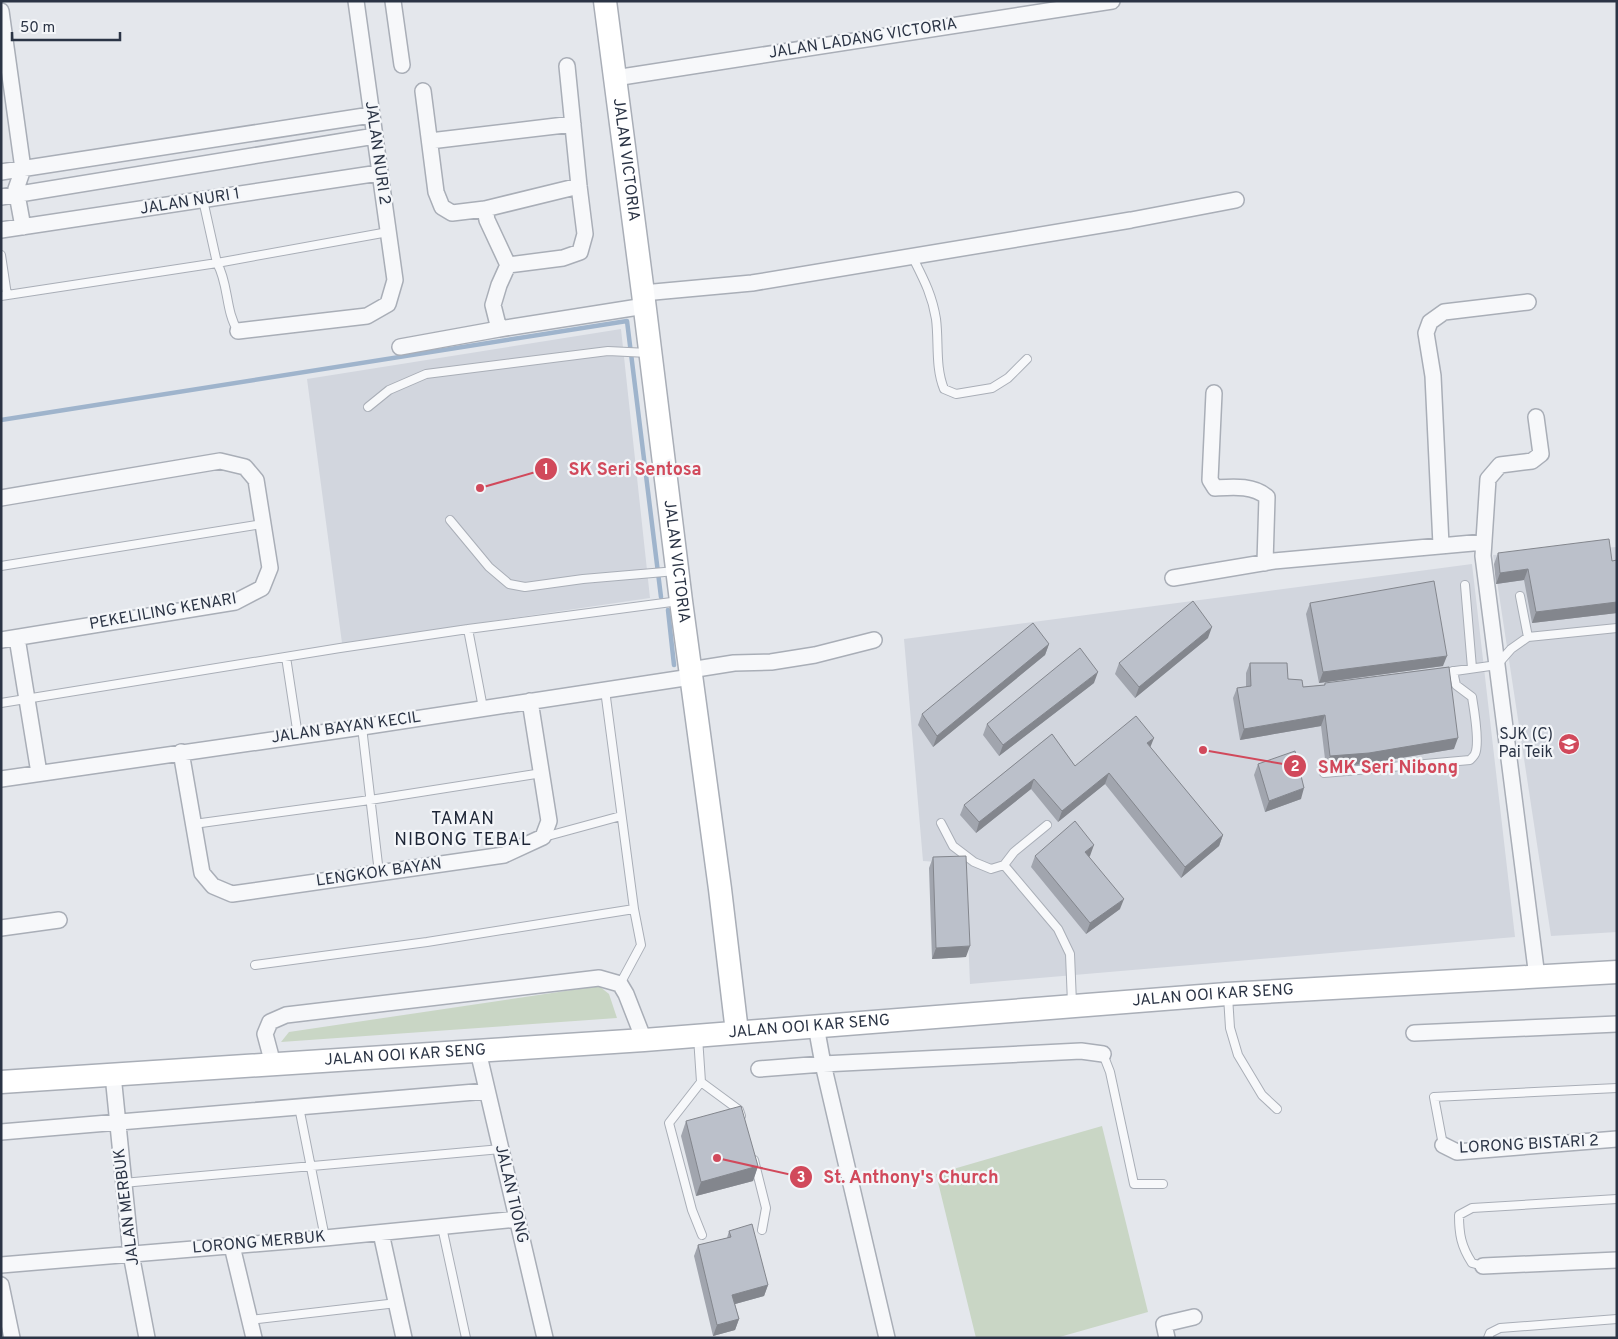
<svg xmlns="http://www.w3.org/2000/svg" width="1618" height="1339" font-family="Overpass,sans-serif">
<rect width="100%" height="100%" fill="#e4e7ec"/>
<path fill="#d2d6de" d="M621,329L650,598L342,643L307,379Z
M1617,547V932L1551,936L1493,555Z
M1472,564L1515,937L970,984L965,864L923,861L904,639Z"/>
<path fill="#c9d6c5" d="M599,986L609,994L617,1018L281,1042L289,1032Z
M1102,1126L1148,1312L1056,1338H976L936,1174Z"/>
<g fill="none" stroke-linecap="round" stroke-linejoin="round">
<path stroke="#9fb4cc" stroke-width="4.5" d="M1,420L627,321L661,597
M668,610L674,665"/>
<g stroke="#a9aeb7" stroke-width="10">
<path id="lane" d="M203,200L217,263L388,232
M1,255L7,295
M912,256C923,278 932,294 936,319C939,342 935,367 944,389L956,394L992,388L1008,378L1027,359
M1,296L217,263C229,284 225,311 238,331
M368,407L389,390L426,374L608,351L648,353
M450,520L489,567L509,584L525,587L583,579L676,571
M1,566L262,524
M1465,585L1472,668
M1520,596L1528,637
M468,629L483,708
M286,657L298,736
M1441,673L1497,665L1511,649L1528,637L1617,628
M605,690L634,909L641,945L620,984
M1,703L340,648L468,629L679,601
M362,727L379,873
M1324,773L1470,760C1471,759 1475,755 1475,754C1480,743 1474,709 1472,697L1456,685L1453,671
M941,823L953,846L974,862L991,869L1004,865
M194,824L370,800L542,773
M1047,825L1014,852L1004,865L1058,929L1070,954L1072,1003
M544,837L621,816
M255,965L427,942L634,909
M1228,996L1230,1028L1238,1055L1262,1095L1277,1109
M698,1037L701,1082L739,1110L741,1116
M1103,1054L1110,1072L1134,1184H1163
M701,1082L669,1123L692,1210L702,1235
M299,1107L325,1238
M1443,1145L1434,1097L1617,1088
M754,1160L766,1208L762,1230
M123,1183L501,1149
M442,1227L466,1338
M1483,1266L1472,1263C1461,1246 1459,1234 1459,1215L1472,1208L1617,1199
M250,1320L397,1303
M1488,1338L1490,1333L1500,1328L1617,1319"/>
</g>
<g stroke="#a9aeb7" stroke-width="18">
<path id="street" d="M393,1L402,65
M1,11L23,169L16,189L23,227
M615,78L1112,1
M423,91L436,192L442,207L452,213L485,209L579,186
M430,141L573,124
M1,172L371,115
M1,197L375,136
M485,209L487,220L508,265L499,285L493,305L499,329
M1,230L379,173
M508,265L563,258L580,252L585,234L579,186L567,66
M643,293L752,283L1131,220L1236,200
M238,331L367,316L388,304L395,280L356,1
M400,347L499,329L645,306
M1214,393L1210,480L1215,488C1233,487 1253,485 1267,497L1265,563
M1536,417L1541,454L1532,461L1500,465L1488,479L1483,556L1537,977
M1,498L220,461L245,467L256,480L270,568L262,588L235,602L1,640
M1441,545L1433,376L1426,333L1430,322L1444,312L1528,302
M1173,578L1274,561L1484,542
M17,638L39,773
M690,670L734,663L771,662L815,655L874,640
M181,752L202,873L213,886L232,894L504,855L543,837L549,821L530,701
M1,779L362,727L691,677
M1,928L59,920
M816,1026L823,1064L887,1338
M1414,1033L1617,1024
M478,1051L545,1338
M273,1064L265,1034L270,1022L286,1015L599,978L620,984L626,994L644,1040
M759,1069L823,1064L1081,1051L1103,1054
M113,1075L131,1254L147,1338
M1,1132L487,1091
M1443,1145L1457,1152L1617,1139
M381,1233L404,1338
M232,1246L254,1338
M1,1265L325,1238L517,1219
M1483,1266L1617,1260
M1,1285L12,1338
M1167,1338L1164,1324L1194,1317"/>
</g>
<g stroke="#a9aeb7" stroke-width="25">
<g id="secondary">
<path id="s1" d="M605,1L643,293L681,601L720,889L737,1032"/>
<path id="s2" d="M1,1082L644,1040L1227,994L1617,972"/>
</g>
</g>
<use href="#lane" stroke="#f7f8fa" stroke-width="8"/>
<use href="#street" stroke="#f7f8fa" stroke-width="15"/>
<use href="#secondary" stroke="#fff" stroke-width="22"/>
</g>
<path fill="#a1a5ae" d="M1498,553L1612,561L1617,560V613L1532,623L1524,580L1496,584L1494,564Z
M1310,603L1443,666L1319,683L1306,614Z
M1208,638L1135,698L1115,674L1119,663Z
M1049,644L1045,655L933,747L918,725L922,714Z
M1250,663L1288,679L1303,687L1324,685L1325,683L1454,749L1365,764L1326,767L1321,726L1240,740L1233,698L1237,688L1246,687V673Z
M1094,683L999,756L983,735L987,724Z
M1052,734L1075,766L1150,748L1223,835L1219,846L1181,878L1105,784L1058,822L1031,789L976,833L960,815L964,805Z
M1258,764L1301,799L1265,812L1254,775Z
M1035,856H1090L1089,857L1120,909L1086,934L1031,867Z
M933,857L966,957L932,959L929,868Z
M686,1121L758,1166L753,1181L696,1196L681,1136Z
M729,1231L768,1285L764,1296L735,1304L739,1319L735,1330L713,1336L694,1256L698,1245L727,1238Z"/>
<path fill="#83868d" d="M1528,569L1524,580L1496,584L1500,573Z
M1617,602V613L1532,623L1536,612Z
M1212,627L1208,638L1135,698L1139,687Z
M1049,644L1045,655L933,747L937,736Z
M1447,656L1443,666L1319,683L1323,672Z
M1098,672L1094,683L999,756L1003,745Z
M1325,715L1321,726L1240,740L1244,729Z
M1154,738L1150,748L1147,743Z
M1458,738L1454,749L1365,764L1326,767L1330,756Z
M1109,773L1105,784L1058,822L1062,811Z
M1034,779L1031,789L976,833L979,822Z
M1304,788L1301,799L1265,812L1269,801Z
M1223,835L1219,846L1181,878L1185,867Z
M1094,845L1090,856L1081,863L1085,852Z
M1124,899L1120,909L1086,934L1090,923Z
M970,946L966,957L932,959L936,948Z
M758,1166L753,1181L696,1196L701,1182Z
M768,1285L764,1296L728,1306L732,1295Z
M739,1319L735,1330L713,1336L717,1325Z"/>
<path fill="#bbc0ca" stroke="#83868d" d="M1609,539L1612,561L1617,560V602L1536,612L1528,569L1500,573L1498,553Z
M1434,581L1447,656L1323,672L1310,603Z
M1193,601L1212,627L1139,687L1119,663Z
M1033,623L1049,644L937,736L922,714Z
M1080,648L1098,672L1003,745L987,724Z
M1250,663H1287L1288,679L1302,680L1303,687L1325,685V683L1449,667L1458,738L1369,753L1330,756L1325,715L1244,729L1237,688L1251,686Z
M1136,716L1154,738L1147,743L1223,835L1185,867L1109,773L1062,811L1034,779L979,822L964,805L1052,734L1075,766Z
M1295,751L1304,788L1269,801L1258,764Z
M1075,821L1094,845L1085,852L1124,899L1090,923L1035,856Z
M966,856L970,946L936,948L933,857Z
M741,1106L758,1166L701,1182L686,1121Z
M752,1224L768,1285L732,1295L739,1319L717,1325L698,1245L731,1237L729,1231Z"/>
<defs>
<g id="school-disc" transform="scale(1.125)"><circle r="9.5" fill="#d1495b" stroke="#f4f6f9"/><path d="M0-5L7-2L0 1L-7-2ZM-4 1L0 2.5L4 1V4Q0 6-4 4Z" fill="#fff"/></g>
</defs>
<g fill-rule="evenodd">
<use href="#school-disc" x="1569" y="744"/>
</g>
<g text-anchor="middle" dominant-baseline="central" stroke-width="4.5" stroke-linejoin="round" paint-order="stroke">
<g font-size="16" fill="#2b3445" stroke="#f4f6f9">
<text transform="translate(863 39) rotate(-9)">JALAN LADANG VICTORIA</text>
<text transform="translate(377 153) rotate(82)">JALAN NURI 2</text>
<text stroke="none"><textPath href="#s1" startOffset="160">JALAN VICTORIA</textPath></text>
<text transform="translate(190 202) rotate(-9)">JALAN NURI 1</text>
<text stroke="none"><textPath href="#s1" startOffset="565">JALAN VICTORIA</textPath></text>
<text transform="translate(163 612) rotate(-10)">PEKELILING KENARI</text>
<text transform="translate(346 728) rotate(-8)">JALAN BAYAN KECIL</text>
<text transform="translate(379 873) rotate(-8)">LENGKOK BAYAN</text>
<text stroke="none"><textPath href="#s2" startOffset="1215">JALAN OOI KAR SENG</textPath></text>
<text stroke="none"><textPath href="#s2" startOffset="810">JALAN OOI KAR SENG</textPath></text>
<text stroke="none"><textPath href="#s2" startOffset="405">JALAN OOI KAR SENG</textPath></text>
<text transform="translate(1529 1145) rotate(-3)">LORONG BISTARI 2</text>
<text transform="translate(511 1194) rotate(77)">JALAN TIONG</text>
<text transform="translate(127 1207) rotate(-97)">JALAN MERBUK</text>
<text transform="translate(259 1243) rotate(-5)">LORONG MERBUK</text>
</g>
<g font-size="16" fill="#2b3445" stroke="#f4f6f9" text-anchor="end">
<text x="1553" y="735">SJK (C)<tspan x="1553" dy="18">Pai Teik</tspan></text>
</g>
<g font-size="18" letter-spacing="1" fill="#1d2536" stroke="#f4f6f9">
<text x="463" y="819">TAMAN<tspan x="463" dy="21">NIBONG TEBAL</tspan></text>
</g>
</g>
<path fill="none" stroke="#d1495b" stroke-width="2" d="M480 488L546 469M1203 750L1295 766M717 1158L801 1177"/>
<g fill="#d1495b" stroke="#f4f6f9" stroke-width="2">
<circle cx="480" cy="488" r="5"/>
<circle cx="1203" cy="750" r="5"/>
<circle cx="717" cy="1158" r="5"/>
<circle cx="546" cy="469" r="12"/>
<circle cx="1295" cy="766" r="12"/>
<circle cx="801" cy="1177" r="12"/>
</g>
<g font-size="15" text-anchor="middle" font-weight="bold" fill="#fff">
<text x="546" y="474">1</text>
<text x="1295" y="771">2</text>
<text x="801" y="1182">3</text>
</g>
<g font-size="18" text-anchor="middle" font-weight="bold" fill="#d1495b" stroke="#f4f6f9" stroke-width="4.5" stroke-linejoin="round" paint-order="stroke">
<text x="635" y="475">SK Seri Sentosa</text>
<text x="1388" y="773">SMK Seri Nibong</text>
<text x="911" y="1183">St. Anthony's Church</text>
</g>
<rect width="1618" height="1339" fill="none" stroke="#2b3445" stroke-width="5"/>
<path d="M12 32v8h108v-8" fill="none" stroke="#2b3445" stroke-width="2.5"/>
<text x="20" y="32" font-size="15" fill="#2b3445" stroke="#f4f6f9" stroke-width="4" paint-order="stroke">50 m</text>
</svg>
